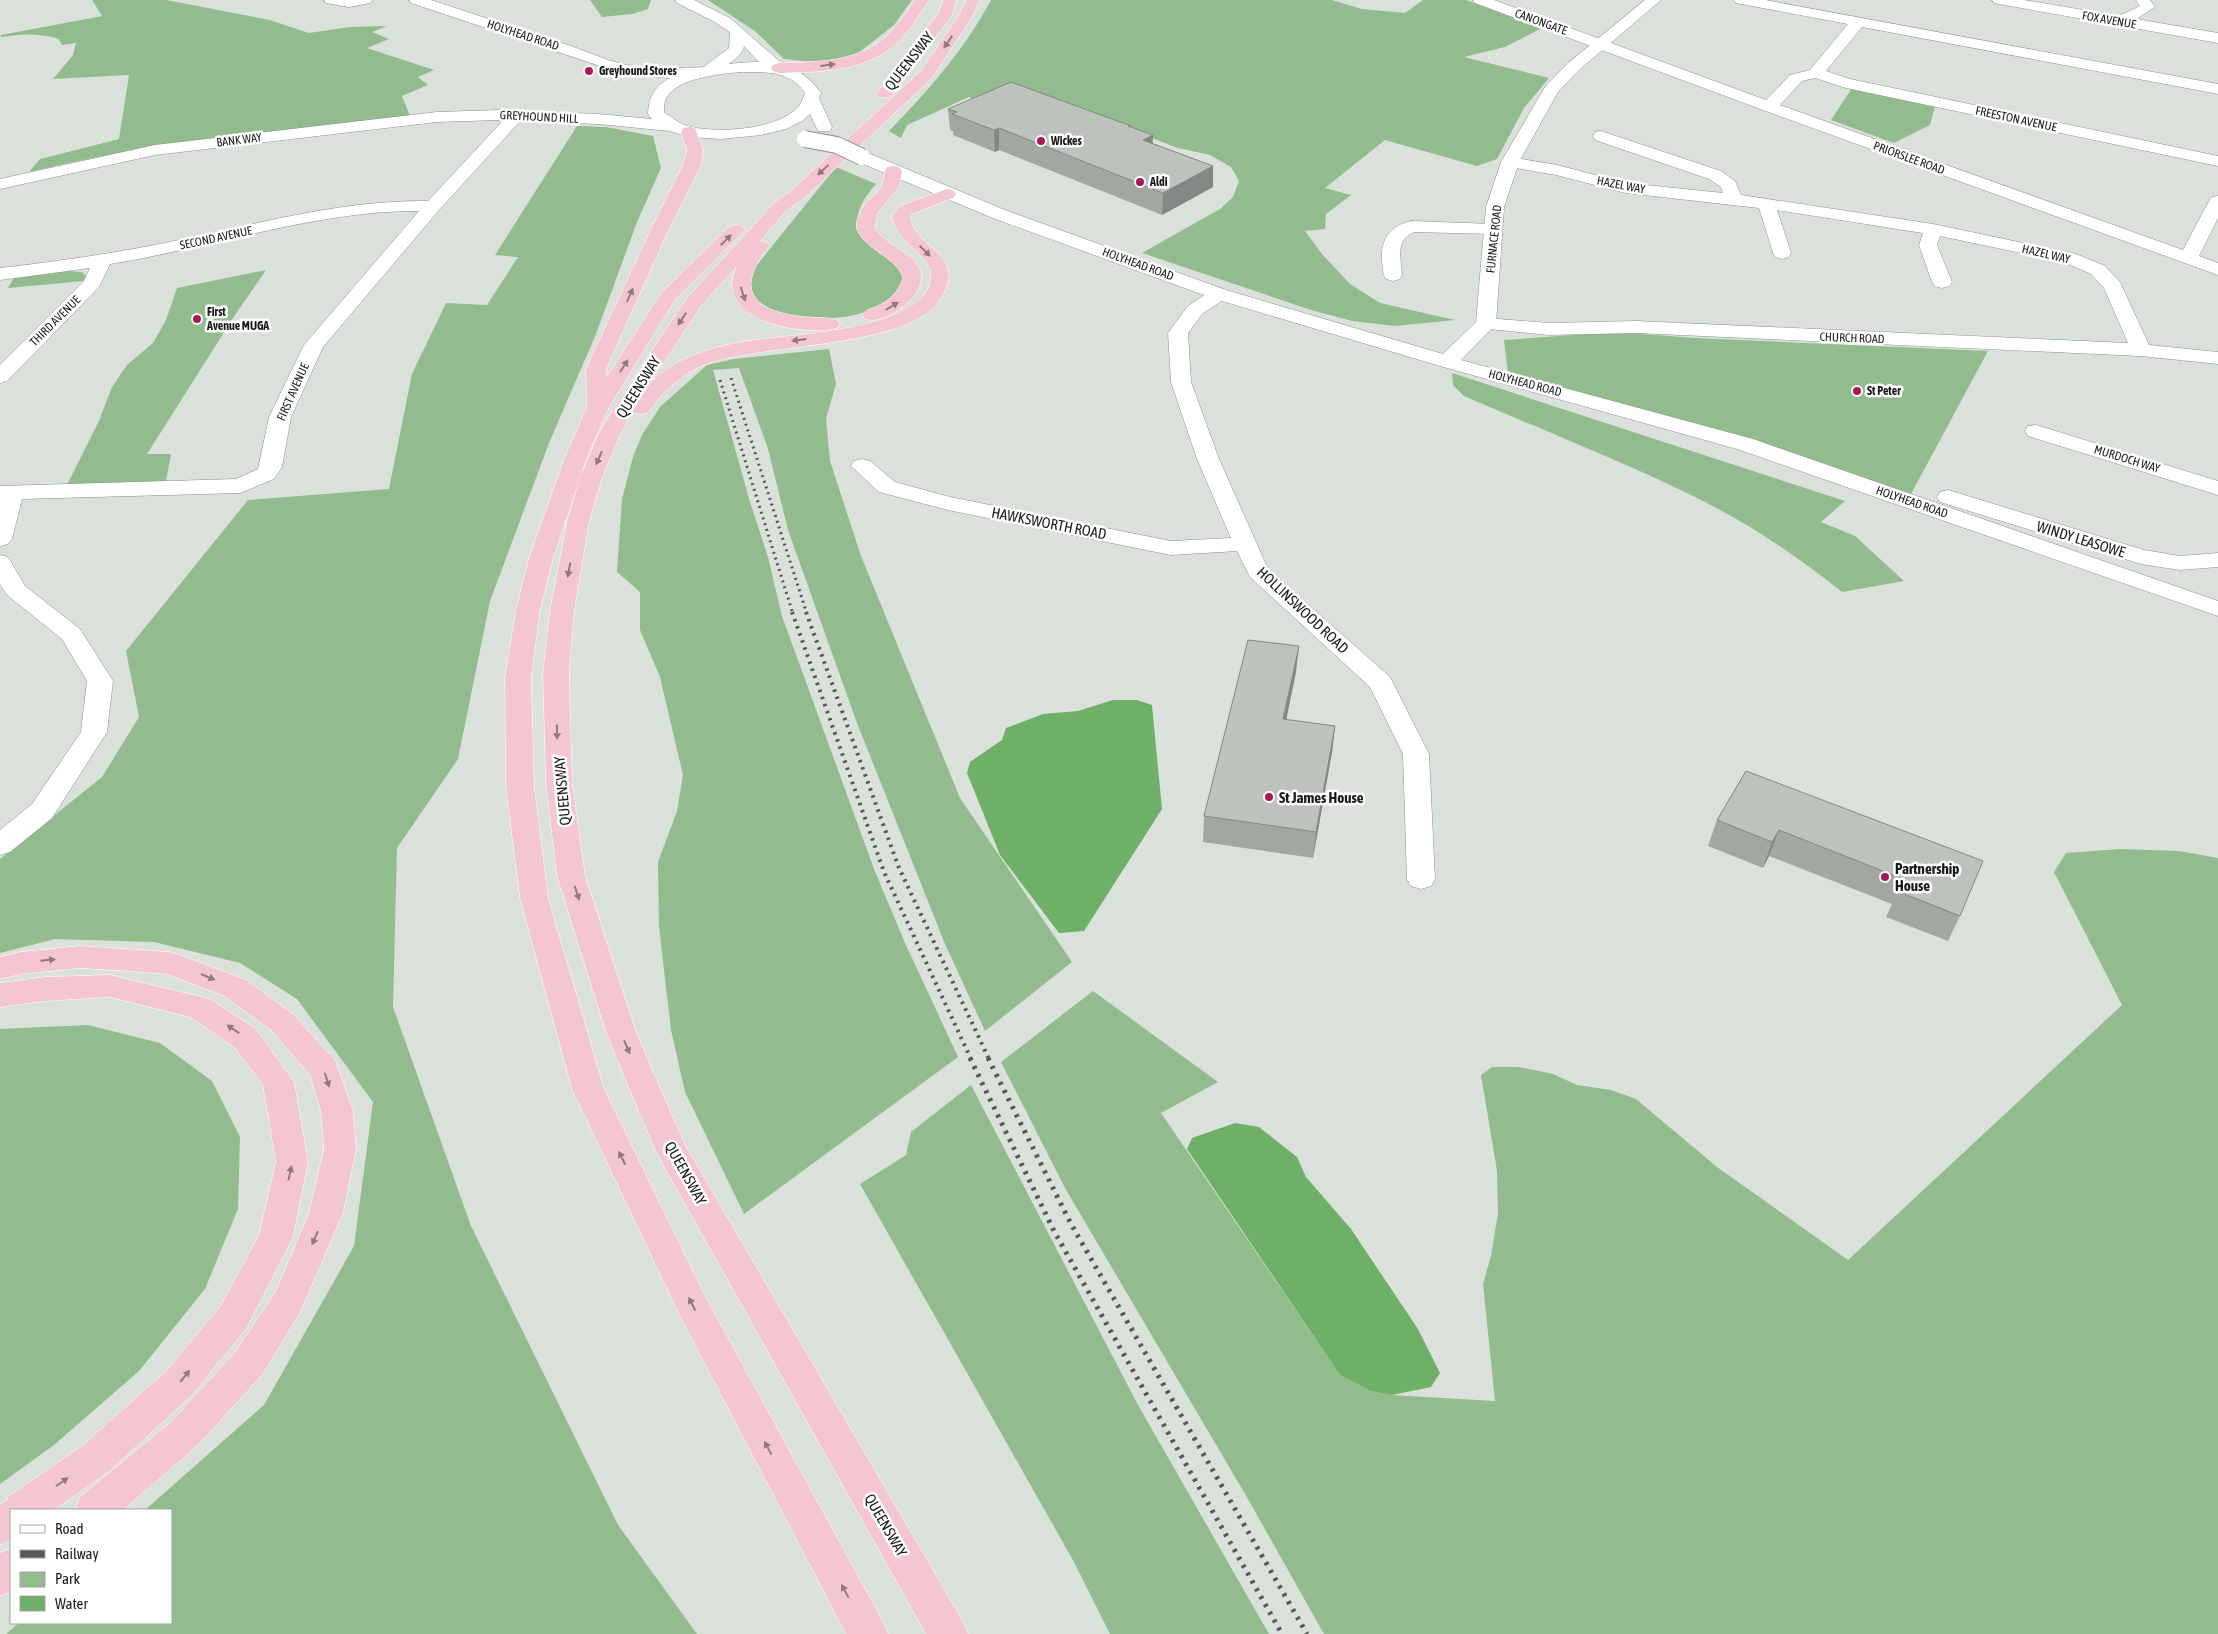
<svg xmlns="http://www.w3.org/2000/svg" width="2218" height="1634" font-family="'Asap Condensed',sans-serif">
<rect width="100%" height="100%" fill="#dae1da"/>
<path fill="#92bc8d" d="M92,0H166L270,20L309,33L350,27L387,26L372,32L389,39L367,48L434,70L418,77L428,85L402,96L410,116C282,130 154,141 29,172L40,159L119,139L129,75L53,79L73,55L76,43L62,45L59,39C38,33 22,34 1,37V35L102,16Z
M590,0H651L648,9L632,14L602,17Z
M708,0H912L894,25L857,54L823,63L784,59L756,32Z
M991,0H1332L1362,9L1405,13L1423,0H1466L1542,28L1505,47L1464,57L1549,78L1524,108L1497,159L1477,166L1385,140L1325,188L1351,195L1326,214L1325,229L1305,231L1322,254L1350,284L1380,303L1455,320L1395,326L1352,321L1311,310L1142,253L1220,209L1233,197L1239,181L1231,167L1210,155L1178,148L1044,97L998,108L969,97L907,125L901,138L889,131C928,91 965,49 991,0Z
M1852,88L1935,106L1930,125L1894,143L1831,120Z
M577,126L606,127L653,136L661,168L637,222L596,334L549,443L490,601L458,759L397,848L393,1007L471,1226L618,1525L697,1634H6L19,1623H171V1510H145L264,1405L354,1246L373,1102L297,999L240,963L154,942L55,939L0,953V859L102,777L139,717L126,651L248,500L389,489L412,374L446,303L487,305L518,257L495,255Z
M836,167L876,184C863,198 857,210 856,229L871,247L897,265L903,274C902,279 903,285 900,289C879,319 818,323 785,316C772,313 760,303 750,294L748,276Z
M266,270L235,315L147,454H171L166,481L67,485L99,421L112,387L127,365L153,343L166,320L177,288Z
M67,271L82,272L86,276L83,281L8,288L14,278Z
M1613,332L1696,338L1988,351L1911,494L1508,374L1504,340Z
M829,349L836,384L826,418L830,461L861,556L960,798L1072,962L985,1031L945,944L857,723L788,530L768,449L739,368L713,370L750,502L768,557L782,616L874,869L905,943L958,1057L744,1214L685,1092L671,1030L659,927L658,862L677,811L683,775L660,677L640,630V592L617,572L622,499L633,457L642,435L660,407L707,365L734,359Z
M1452,373L1845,501L1821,522L1855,536L1904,581L1842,592C1796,555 1745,521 1691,495C1617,459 1540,429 1464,396L1453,385Z
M2121,849L2179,851L2218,858V1634H1324L1248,1499L1065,1188L1001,1062L1093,991L1218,1082L1161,1113L1340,1375L1370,1391L1392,1395L1495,1401L1483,1284L1491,1256L1498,1213L1497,1171L1481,1075L1492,1067H1519L1553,1074L1577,1085L1611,1090L1636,1099L1717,1167L1848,1260L2122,1005L2054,872L2066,853Z
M88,1025L160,1043L212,1081L240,1137L238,1209L205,1289L139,1371L54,1445L0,1484V1029Z
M971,1085L1138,1405L1269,1634H1110L1074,1562L860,1184L906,1155L911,1132Z"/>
<path fill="#6eb068" d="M1113,700H1137L1152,705L1162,809L1084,931L1059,933L1000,855L967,773L970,762L1002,740L1006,728L1043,714L1078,711Z
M1235,1123L1259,1127L1297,1157L1306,1177L1351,1229L1418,1329L1440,1373L1431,1387L1392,1395L1370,1391L1340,1375L1187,1149L1192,1138Z"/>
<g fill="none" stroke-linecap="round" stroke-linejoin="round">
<g stroke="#8a908a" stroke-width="1">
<path id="street" d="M324,0H372L370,3L349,7L326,3Z
M675,0H694L730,18L787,68L785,71C768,75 754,57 744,46C743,57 716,75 705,72L703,69L705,66L729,48L730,32L713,21L677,3Z
M1473,0H1494L1766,100L1790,75L1810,70L1848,24L1741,4L1736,3L1734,0H1765L2218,84V94L1862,27L1826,71L1850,79L2218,156V166L1846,88L1815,78L1802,81L1780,105L2183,250L2209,201L2212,197L2218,196V218L2199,256L2218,263V275L1763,110L1475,3Z
M1992,0H2024L2119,16L2140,6L2136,0H2150L2155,7L2136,19L2218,33V43L1999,4L1994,3Z
M516,111L522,113L524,116L522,119L439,210L323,347L291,417L282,467L274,479L240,493L22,499L12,539L8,544L0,546V486L236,479L258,469L269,417L304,345L419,211C319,210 210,248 110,264L99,287L7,381L0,383V365L84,281L90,268L0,280V268C62,261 123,252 184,239C265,222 345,200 428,201L510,113Z
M1601,131L1721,171L1735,181L1741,195L1933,224L2076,254L2105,266L2120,282L2149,345L2218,352V364L2141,356L1636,333L1548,335L1479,328L1476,324L1479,320L1486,318L1548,323L1636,321L2128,343L2104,288L2091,274L2064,262L1940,236L1937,245L1952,282L1949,286L1942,288L1935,286L1932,282L1919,245L1923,233L1777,210L1791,253L1789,257L1782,259L1775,257L1773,253L1759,208L1626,193L1556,175L1504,166L1501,162L1504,158L1510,157L1557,165L1626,183L1723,193L1721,187L1709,179L1595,140L1593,136L1595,132Z
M1411,221L1493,224L1499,225L1502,229L1499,233L1493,234L1414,232C1395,240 1401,258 1402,275L1400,279L1393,281L1386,279C1382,273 1383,267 1382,260C1381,238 1390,226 1411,221Z
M1219,288L1226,290L1229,294L1226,298L1202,314L1188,333L1191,382L1219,459L1268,569L1390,677L1429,754L1435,879L1431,886L1421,889L1411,886L1407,879L1403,754L1370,687L1250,577L1237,551L1171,555L948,510L879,492L851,466L854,461L862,459L870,461L895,482L950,497L1171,541L1231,538L1197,459L1171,382L1168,333L1188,306L1212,290Z
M2036,425L2218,481V495L2028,436L2025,431L2028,426Z
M1948,490L2144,550L2180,556L2218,553V567L2180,570L2141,564L1940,502L1937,497L1940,492Z
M0,555L8,557L25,586L80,629L113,681L107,732L52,818L10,852L0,855V830L32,804L81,732L87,681L62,639L7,595L0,584Z"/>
</g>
<g stroke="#8a908a" stroke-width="1">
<path id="secondary" d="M409,0H431C477,15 524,31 571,46C591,53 612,63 632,66C645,69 660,68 674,68C724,71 786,41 821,93L819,98L832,127L830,131H818L810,114L802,121L786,129L761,135L721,139L689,137L670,131L598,124L499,120L437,122L155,155L0,189V179L155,145L437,112L499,110L598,114L652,119L648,114C649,97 655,85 671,78L624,74L411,3ZM740,72C765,72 790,70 805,93C803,98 802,103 798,107C777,130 721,133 691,127C681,125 672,118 664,112C664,109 664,104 665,101C673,78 720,74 740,72Z
M1645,0H1661L1579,70L1558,92L1519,162L1504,207L1496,324L1461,360L1753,439L2218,601V616L1737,449L1440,366L1212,298L993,218L856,161L853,157L856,153H868L1005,210L1226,290L1443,354L1476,322L1486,207L1501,162L1545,87L1567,64Z"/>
</g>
<g stroke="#fff" stroke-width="1">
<path id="highway" d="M915,0H929C919,15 908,34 894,46C863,72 817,72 779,73L773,71L771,68L773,65L779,63C814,62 854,63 883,39C896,29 905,13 915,0Z
M943,0H957L952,15L896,91L890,97H878L876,94L878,91L938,14Z
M966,0H980L972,17L932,78L804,198L786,211L760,241L767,242L769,246C763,255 756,263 753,273C741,306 781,315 806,317C816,318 827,317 837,320L840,324L837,328C801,337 710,320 737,266L701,306L651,382C675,359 704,350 736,343C775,334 933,334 931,274C931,256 897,244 892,216L900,206L947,189L953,190L956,194L953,198L912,214L910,217C917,252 965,251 943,295C917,350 759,342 704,365C687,372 672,384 659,398C656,402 651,410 647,413C642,415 637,414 632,412L620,435L602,478L589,522L574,611L569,673L572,783L585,876L637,1035L685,1145L962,1620L968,1634H926L655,1150L607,1035L557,876L546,783L543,673L550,611L567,522L580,478L598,435L617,403L687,298L774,203L792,190L920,72L958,17Z
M689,127L695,128L703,150L701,165L668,231L606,369L607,377L661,293L730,226L736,225L742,226L745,230L675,300L609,407L587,457L553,558L540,610L531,677L534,787L548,898L604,1089L706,1298L882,1620L888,1634H846L682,1320L572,1089L520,898L506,787L505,677L516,610L529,558L565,457L587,407L586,369L650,231L683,165L687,150L681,132L683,128Z
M893,166L899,167L902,171L899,187L878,212L875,227C884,248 929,255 920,284C917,295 908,304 898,310C888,317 877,322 865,319L862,315C866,310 870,309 876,307C890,300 898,293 903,278C897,253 843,244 860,213C864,203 873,197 880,189C885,183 882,174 887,167Z
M80,946L169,952L180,955L246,980L293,1014L335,1060L353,1111L356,1149L343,1213L300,1313L262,1375L198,1445L123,1510H75L80,1497L172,1421L236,1351L275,1293L309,1213L324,1149L321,1111L310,1075L271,1030L224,996L167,974L129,971L80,968L21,974L0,979V957L21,952Z
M110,975L210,999L256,1029L294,1082L308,1162L293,1237L288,1247L246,1329L192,1395L108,1472L54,1510H11V1540L0,1545V1504L7,1501L8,1497L82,1446L166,1371L220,1307L259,1235L276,1162L263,1085L234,1047L190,1017L110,997L45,1001L0,1007V983L45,977Z
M11,1548V1591L0,1596V1553Z"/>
</g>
<use href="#street" fill="#fff" fill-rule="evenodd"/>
<use href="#secondary" fill="#fff" fill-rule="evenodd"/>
<use href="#highway" fill="#f4c6d2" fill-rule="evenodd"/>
<path stroke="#575b57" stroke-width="3" stroke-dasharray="2 4" stroke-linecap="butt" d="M731,378L807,614
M720,380L793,614"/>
<path stroke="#575b57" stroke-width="4" stroke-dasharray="2.5 5" stroke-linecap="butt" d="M792,612L884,872L971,1059
M806,612L899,868L989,1059"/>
<path stroke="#575b57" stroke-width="5" stroke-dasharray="3 6" stroke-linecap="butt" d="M970,1058L1054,1231L1282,1634
M988,1058L1071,1224L1307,1634"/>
<g stroke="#8a908a" stroke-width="18" stroke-linecap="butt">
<path id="secondary-bridge" d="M805,139L837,145L862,157"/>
</g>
<use href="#secondary-bridge" stroke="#fff" stroke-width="16"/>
</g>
<path fill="#a2a7a2" d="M948,109L1131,126V127L1152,144L1213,166V187L1162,215L999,150L995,152L953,135V131L950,130Z
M1296,672L1286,720L1335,726L1332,752L1313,858L1203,842L1204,816Z
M1746,771L1960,916L1948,941L1886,917L1892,904L1769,856L1763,868L1708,846L1717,820Z"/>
<path fill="#848884" d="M999,128V150L995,152L994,130Z
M1153,135L1152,157L1143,140Z
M1213,166V187L1162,215L1163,193Z
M1299,646L1296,672L1281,745L1283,719Z
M1335,726L1332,752L1313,858L1316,832Z
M1779,830L1769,856L1763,868L1772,842Z"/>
<path fill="#bcc2bc" stroke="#848884" d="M1011,82L1131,126H1128L1153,135L1143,140L1213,166L1163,193L999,128L994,130L952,114L957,112L948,109Z
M1248,640L1299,646L1283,719L1335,726L1316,832L1204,816Z
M1746,771L1983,861L1960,916L1897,891L1903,879L1779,830L1772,842L1717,820Z"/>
<defs><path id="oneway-solid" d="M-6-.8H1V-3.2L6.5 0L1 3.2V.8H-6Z" transform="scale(1.25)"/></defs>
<g fill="#91797e">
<use href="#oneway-solid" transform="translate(948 42) rotate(124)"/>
<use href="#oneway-solid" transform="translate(828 65) rotate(-7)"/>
<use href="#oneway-solid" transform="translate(823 170) rotate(137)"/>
<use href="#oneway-solid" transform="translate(726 240) rotate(-45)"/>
<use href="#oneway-solid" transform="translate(925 251) rotate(44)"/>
<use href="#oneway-solid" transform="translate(743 294) rotate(72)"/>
<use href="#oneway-solid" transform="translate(630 295) rotate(-66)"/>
<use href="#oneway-solid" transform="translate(892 306) rotate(-32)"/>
<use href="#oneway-solid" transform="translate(682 319) rotate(124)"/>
<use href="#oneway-solid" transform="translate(799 340) rotate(173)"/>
<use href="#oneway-solid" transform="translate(624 366) rotate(-57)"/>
<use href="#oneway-solid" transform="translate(599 458) rotate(113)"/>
<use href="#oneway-solid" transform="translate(569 570) rotate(100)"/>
<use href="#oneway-solid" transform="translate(557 732) rotate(89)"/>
<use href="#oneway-solid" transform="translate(577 893) rotate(72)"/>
<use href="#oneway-solid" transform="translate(48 960) rotate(-6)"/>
<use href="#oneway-solid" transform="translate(208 977) rotate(22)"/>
<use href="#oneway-solid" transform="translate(233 1029) rotate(-146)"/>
<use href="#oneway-solid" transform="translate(627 1047) rotate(67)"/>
<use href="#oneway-solid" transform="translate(327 1080) rotate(73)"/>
<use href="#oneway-solid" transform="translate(622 1158) rotate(-116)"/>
<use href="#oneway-solid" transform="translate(290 1173) rotate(-78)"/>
<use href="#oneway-solid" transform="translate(315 1238) rotate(113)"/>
<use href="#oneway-solid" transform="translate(692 1304) rotate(-116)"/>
<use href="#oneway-solid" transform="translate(185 1376) rotate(-51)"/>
<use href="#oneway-solid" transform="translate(768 1448) rotate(-118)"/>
<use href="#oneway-solid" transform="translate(62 1482) rotate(-35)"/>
<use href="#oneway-solid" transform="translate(845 1591) rotate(-118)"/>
</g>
<g fill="#a71857" stroke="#fff" stroke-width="2">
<circle cx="589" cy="71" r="5"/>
<circle cx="1041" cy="141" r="5"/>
<circle cx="1140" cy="182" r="5"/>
<circle cx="197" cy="319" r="5"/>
<circle cx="1857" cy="391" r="5"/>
<circle cx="1269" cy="797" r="5"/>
<circle cx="1885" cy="877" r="5"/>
</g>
<g text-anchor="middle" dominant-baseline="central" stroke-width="5" stroke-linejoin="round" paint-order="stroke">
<g font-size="12" fill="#181a18" stroke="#fff">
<text transform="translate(2109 20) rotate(10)">FOX AVENUE</text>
<text transform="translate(1541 22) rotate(20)">CANONGATE</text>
<text transform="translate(523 35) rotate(18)">HOLYHEAD ROAD</text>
<text transform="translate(539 117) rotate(3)">GREYHOUND HILL</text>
<text transform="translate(2016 119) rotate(12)">FREESTON AVENUE</text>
<text transform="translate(239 140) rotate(-7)">BANK WAY</text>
<text transform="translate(1909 158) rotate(20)">PRIORSLEE ROAD</text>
<text transform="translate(1621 185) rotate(11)">HAZEL WAY</text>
<text transform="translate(216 238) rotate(-12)">SECOND AVENUE</text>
<text transform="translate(1494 239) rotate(-84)">FURNACE ROAD</text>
<text transform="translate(2046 254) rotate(13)">HAZEL WAY</text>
<text transform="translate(1138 264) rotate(20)">HOLYHEAD ROAD</text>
<text transform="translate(55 321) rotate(-45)">THIRD AVENUE</text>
<text transform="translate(1852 338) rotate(2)">CHURCH ROAD</text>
<text transform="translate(1525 383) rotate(15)">HOLYHEAD ROAD</text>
<text transform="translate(293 392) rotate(-66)">FIRST AVENUE</text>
<text transform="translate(2127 459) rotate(17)">MURDOCH WAY</text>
<text transform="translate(1912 502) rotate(19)">HOLYHEAD ROAD</text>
</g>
<g font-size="12" font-weight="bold" fill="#181a18" stroke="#fff" text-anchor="start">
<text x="599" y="71">Greyhound Stores</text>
<text x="1051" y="141">Wickes</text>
<text x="1150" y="182">Aldi</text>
<text x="207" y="312">First<tspan x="207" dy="14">Avenue MUGA</tspan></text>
<text x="1867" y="391">St Peter</text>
</g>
<g font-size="15" fill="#181a18" stroke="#fff">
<text transform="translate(909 61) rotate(-52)">QUEENSWAY</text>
<text transform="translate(638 387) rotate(-58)">QUEENSWAY</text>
<text transform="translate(1049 523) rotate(11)">HAWKSWORTH ROAD</text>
<text transform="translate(2081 539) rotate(17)">WINDY LEASOWE</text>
<text transform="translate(1303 610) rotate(43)">HOLLINSWOOD ROAD</text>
<text transform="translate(562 791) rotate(-95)">QUEENSWAY</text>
<text transform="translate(686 1173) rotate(61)">QUEENSWAY</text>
<text transform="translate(886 1525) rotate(60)">QUEENSWAY</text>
</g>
<g font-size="15" font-weight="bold" fill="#181a18" stroke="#fff" text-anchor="start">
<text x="1279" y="797">St James House</text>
<text x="1895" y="868">Partnership<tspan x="1895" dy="17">House</tspan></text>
</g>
</g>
<rect x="10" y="1509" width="162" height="115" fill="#ffffff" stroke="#a3a3a3"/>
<rect x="20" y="1525" width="25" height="8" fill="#ffffff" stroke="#a3a3a3"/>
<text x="55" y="1534" font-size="15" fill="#181a18">Road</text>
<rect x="20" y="1550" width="25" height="8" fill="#575b57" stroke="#a3a3a3"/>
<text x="55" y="1559" font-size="15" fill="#181a18">Railway</text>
<rect x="20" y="1572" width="25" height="15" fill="#92bc8d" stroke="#a3a3a3"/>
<text x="55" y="1584" font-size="15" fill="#181a18">Park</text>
<rect x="20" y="1596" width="25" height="15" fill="#6eb068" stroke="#a3a3a3"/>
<text x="55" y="1609" font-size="15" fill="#181a18">Water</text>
</svg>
